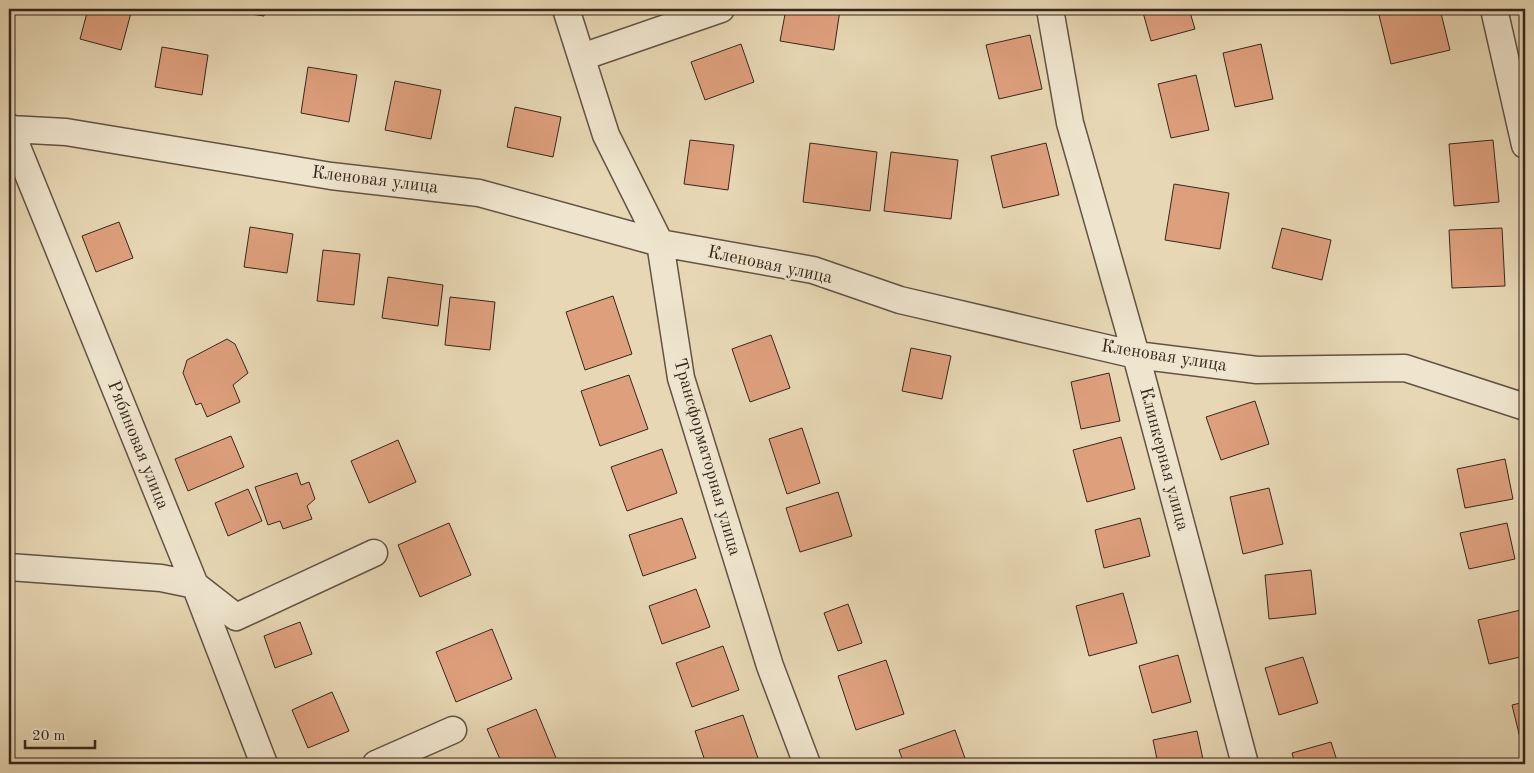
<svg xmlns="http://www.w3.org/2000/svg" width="1534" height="773" font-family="'Old Standard TT',serif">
<rect width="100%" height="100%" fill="#e7d7b4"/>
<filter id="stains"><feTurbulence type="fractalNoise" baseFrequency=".004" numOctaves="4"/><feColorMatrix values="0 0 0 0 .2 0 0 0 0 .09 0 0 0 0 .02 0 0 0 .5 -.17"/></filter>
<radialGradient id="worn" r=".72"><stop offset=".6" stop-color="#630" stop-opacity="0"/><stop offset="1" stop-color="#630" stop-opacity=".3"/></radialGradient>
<path fill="#de9f7d" stroke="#37271d" d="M88,9H132L121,50L80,39Z
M237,9H265L264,16L237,12Z
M786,9L840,10L834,50L780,41Z
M1142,9H1189L1195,29L1151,41Z
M1403,9H1440L1450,50L1391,64L1379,15Z
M1030,35L1042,89L999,99L986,45Z
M741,44L754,82L705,100L691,62Z
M1261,44L1273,99L1235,107L1223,53Z
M162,47L208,55L202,95L155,87Z
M308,67L357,75L349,122L301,113Z
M1196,75L1209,130L1171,138L1158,84Z
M395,81L441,90L431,139L385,130Z
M515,107L561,117L553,157L507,147Z
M690,140L734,145L728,190L684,184Z
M1493,140L1499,202L1454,206L1449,144Z
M810,143L877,152L870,211L803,202Z
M1046,143L1059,195L1003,208L991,156Z
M891,152L958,160L951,219L884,211Z
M1174,184L1229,193L1220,249L1165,240Z
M119,222L133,258L96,272L82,236Z
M250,227L293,234L287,273L244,267Z
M1282,228L1331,240L1322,280L1272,268Z
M1502,228L1505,286L1452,288L1449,230Z
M323,250L360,254L354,305L317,301Z
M388,277L443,285L438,326L382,318Z
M613,296L632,354L585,370L566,312Z
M450,297L495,302L490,350L445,345Z
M771,335L790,388L750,402L732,349Z
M227,339L235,344L248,373L233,385L240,402L207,417L201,403L196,405L183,373L187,360Z
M911,348L951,356L942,399L902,391Z
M1109,373L1120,421L1081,429L1071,382Z
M629,375L648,429L600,446L581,391Z
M1255,401L1269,444L1221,460L1206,417Z
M802,428L820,483L787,494L769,439Z
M231,436L244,467L188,491L175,459Z
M1121,437L1135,489L1087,502L1073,450Z
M398,440L416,482L369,503L351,461Z
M662,449L677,493L627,511L611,467Z
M1505,459L1513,499L1465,508L1457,469Z
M297,473L301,485L309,482L315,499L307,506L312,519L283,529L280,521L268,525L255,487Z
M1269,488L1283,544L1243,554L1230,497Z
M248,489L262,521L228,536L215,503Z
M838,492L852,536L800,552L786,508Z
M682,518L696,558L643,576L629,535Z
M1140,518L1150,556L1104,568L1095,530Z
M449,523L471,575L420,597L398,545Z
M1507,523L1515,559L1469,569L1460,533Z
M1311,570L1316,614L1269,619L1265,575Z
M696,589L710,627L662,644L649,606Z
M1123,593L1137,643L1089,656L1076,606Z
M848,604L862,643L838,651L824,613Z
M1525,609V656L1489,664L1478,620Z
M300,622L312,654L275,668L264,636Z
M492,629L512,679L456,702L436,652Z
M723,646L739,690L692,707L676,663Z
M1178,655L1191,702L1152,713L1139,666Z
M1303,657L1318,703L1279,715L1265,668Z
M886,660L904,714L856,730L838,676Z
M332,692L349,731L308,748L292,710Z
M1525,702V750H1523L1512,705Z
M536,709L556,758L541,764H502L487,729Z
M743,715L760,764H706L695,731Z
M955,730L967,764H904L899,750Z
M1197,731L1204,764H1158L1153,740Z
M1331,742L1338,764H1295L1292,753Z"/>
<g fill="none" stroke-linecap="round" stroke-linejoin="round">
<g stroke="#635343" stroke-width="29">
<path id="minor" d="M566,9L606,135L660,243L681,378L770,666L807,764
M1050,9L1070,123L1136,355L1245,764
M1494,9L1525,145
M582,57L721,9
M9,127L195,585L264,764
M10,129L66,132L331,176L479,193L660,243L813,270L900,300L1136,355L1257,370L1405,368L1525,407
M9,567L161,578L195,585L236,617L374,553
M376,764L453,730"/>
</g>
<use href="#minor" stroke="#efe5ce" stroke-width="26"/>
</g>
<g text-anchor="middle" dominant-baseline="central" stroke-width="5" stroke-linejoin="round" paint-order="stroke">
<g font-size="18" fill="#37271d" stroke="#efe5ce">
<text transform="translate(375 180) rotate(7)">Кленовая улица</text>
<text transform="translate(770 265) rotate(12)">Кленовая улица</text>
<text transform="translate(1164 356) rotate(9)">Кленовая улица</text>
<text transform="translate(138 445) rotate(68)">Рябиновая улица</text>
<text transform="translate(707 457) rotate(74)">Трансформаторная улица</text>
<text transform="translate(1164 459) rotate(75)">Клинкерная улица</text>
</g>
</g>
<rect width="1534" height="773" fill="none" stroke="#e7d7b4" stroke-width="30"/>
<rect x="10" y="10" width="1514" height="753" fill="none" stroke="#37271d" stroke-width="2.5"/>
<rect x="15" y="15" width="1504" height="743" fill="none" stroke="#37271d"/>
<path d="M25 740v8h70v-8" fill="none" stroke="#37271d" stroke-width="2.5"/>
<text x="32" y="740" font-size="15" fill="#37271d" stroke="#efe5ce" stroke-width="4" paint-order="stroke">20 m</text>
<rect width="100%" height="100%" filter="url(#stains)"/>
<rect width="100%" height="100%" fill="url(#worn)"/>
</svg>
